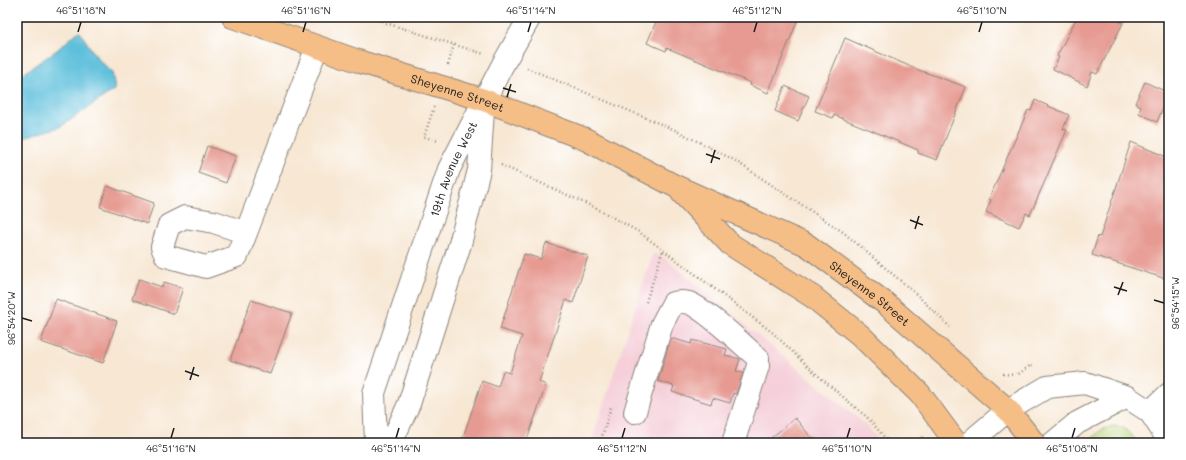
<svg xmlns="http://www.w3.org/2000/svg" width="1186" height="460" font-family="Mali,sans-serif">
<rect width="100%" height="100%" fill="#fff"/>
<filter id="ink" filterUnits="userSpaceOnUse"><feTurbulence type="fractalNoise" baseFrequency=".025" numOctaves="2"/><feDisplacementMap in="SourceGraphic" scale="8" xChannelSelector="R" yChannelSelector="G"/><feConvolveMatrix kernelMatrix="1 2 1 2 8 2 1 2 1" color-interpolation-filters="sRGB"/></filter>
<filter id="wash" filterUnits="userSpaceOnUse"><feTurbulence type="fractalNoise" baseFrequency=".012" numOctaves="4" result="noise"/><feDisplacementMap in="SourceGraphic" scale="16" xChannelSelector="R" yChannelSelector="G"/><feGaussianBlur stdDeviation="0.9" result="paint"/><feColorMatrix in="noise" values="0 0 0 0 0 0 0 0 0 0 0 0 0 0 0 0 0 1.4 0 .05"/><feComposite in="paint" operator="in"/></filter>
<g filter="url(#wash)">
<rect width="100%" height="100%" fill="#f7e7d3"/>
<path fill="#f5cfd9" d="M653,253L666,259L865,424L881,443H591Z"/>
<path fill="#b6d47b" stroke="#69784c" d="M1114,426L1123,427L1139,443H1089C1096,433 1101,428 1114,426Z"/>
<path fill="#5dbfdb" stroke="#3c6e7c" d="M79,31L98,59L112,72L115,89L60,127L17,140V78L57,50Z"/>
<g id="blocks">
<path fill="#e69a91" d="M658,17H799L768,93L750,85L751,83L696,60L667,48L666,51L647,43Z
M1077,17H1112L1123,23L1097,74L1092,72L1087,86L1053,69L1059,57L1057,56Z
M845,38L916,69L966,87L937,160L918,153V150L873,131L834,115L833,118L815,111Z
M1145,82L1169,93L1157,122L1139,113L1141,106L1135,103Z
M785,86L809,96L798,121L775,111Z
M1035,100L1069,115L1063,129L1067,130L1030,215L1026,213L1019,227L986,212L991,200L989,199L1028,110L1031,111Z
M1131,142L1169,158V280L1092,255L1098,236L1100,237Z
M207,146L236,156L226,183L198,173Z
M107,186L154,203L147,224L100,207Z
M546,243L588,256L573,303L566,300L539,382L546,385L526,443H461L482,381L498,387L503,371L510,373L522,336L500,329L524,254L541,259Z
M139,279L162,287L164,282L183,288L174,314L132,299Z
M56,299L117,321L103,363L41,342Z
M251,300L292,313L270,374L230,360Z
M671,338L691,344L692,340L727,349L725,355L740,359L736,371L743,373L736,394L733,393L730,403L713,398L711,404L672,392L674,386L658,381Z
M795,418L816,443H765Z"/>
</g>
</g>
<g filter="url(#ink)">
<use href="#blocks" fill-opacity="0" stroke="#8a8278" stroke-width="1"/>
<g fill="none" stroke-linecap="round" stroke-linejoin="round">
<g stroke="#8a8278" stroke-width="24">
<g id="minor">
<path d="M246,233L214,222L185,217L169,225L162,247L166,256L206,267L237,256L246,233L317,47"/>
<path d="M1127,397L1150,412L1169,441"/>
<path d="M635,412L662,324L673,303C678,302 683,301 689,303C705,309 743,345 758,358V366L733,443"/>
<path d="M1150,412L1169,394"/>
<path id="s1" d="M376,443L374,393L449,169L502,66L530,17"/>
<path d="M391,443L409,404L460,244L479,170L483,110"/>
<path d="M969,443L1008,410L1047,387L1085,383L1127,397L1077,423L1053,443"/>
</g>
</g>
<g stroke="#8a8278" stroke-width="24">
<g id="major">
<path id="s2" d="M233,17L361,62L484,100L585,139L675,186L807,245L885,303L1008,410L1034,443"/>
<path d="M682,193L730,244L813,297L860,335L920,394L956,443"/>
</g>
</g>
<path stroke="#8a8278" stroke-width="2.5" stroke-dasharray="1 3" stroke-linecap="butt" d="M367,17L484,54
M448,65L454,45
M527,68L675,130L734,160L843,232L915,293L950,327
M434,107L424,137L439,141
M501,165L596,208L639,232L772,332L815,373L869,419L889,443
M646,302L663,250
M1003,374L1017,375L1031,365L1033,369
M600,443L611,407
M916,443L923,437"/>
<use href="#minor" stroke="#fff" stroke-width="22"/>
<use href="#major" stroke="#f6be87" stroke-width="22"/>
</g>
</g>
<path fill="none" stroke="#1c1c1c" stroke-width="1.5" d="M78,32L81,22M303,32L306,22M528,32L531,22M754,32L757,22M979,32L982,22M503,88L516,92M507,97L511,84M706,154L720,159M711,163L715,150M910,220L923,225M915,229L919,216M1114,287L1127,291M1118,295L1123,282M1154,300L1164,303M22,318L32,321M185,371L199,376M190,380L194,367M171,438L174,428M396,438L399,428M622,438L625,428M847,438L850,428M1072,438L1075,428"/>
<g text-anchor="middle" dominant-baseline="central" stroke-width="3" stroke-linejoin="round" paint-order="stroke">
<g font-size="12" fill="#1c1c1c" stroke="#fff">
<text stroke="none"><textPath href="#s2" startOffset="237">Sheyenne Street</textPath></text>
<text stroke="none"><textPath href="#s1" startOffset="288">19th Avenue West</textPath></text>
<text stroke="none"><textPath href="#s2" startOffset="698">Sheyenne Street</textPath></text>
</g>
</g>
<rect width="1186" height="460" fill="none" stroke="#fff" stroke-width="44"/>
<rect x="22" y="22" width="1142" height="416" fill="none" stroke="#1c1c1c" stroke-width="1.5"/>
<g font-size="10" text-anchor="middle" fill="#1c1c1c">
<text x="81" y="14">46°51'18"N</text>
<text x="306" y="14">46°51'16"N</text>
<text x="531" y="14">46°51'14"N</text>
<text x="757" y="14">46°51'12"N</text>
<text x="982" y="14">46°51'10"N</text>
<text transform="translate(1175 303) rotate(-90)" y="4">96°54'15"W</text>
<text transform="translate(11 318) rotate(-90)" y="4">96°54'20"W</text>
<text x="171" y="452">46°51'16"N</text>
<text x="396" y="452">46°51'14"N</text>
<text x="622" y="452">46°51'12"N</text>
<text x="847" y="452">46°51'10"N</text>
<text x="1072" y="452">46°51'08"N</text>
</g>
</svg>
